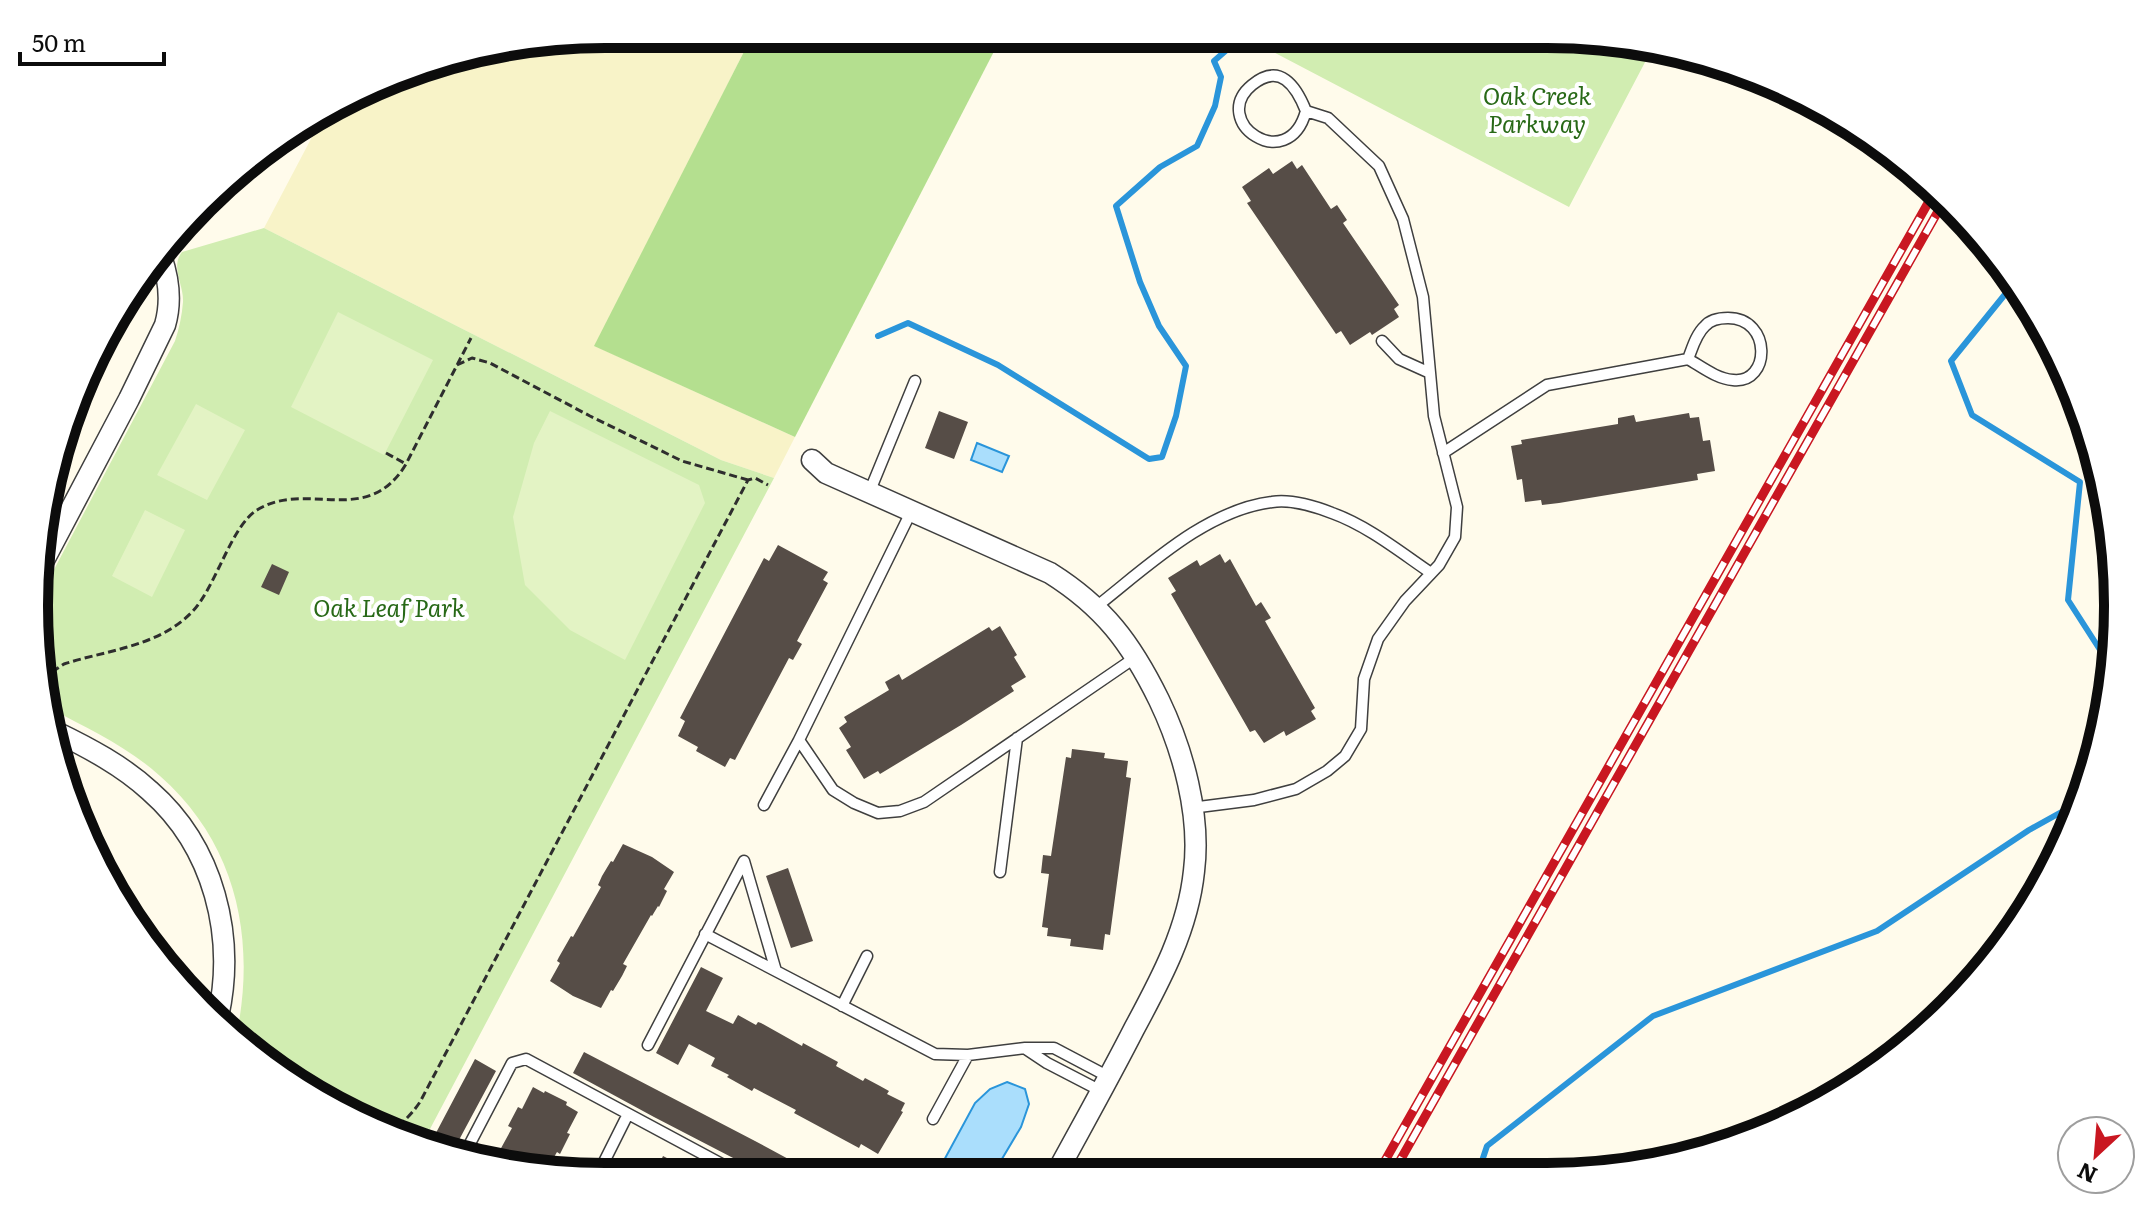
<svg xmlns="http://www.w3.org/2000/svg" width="2152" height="1211" font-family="Literata,serif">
<rect width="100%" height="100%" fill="#fffbeb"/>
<path fill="#f8f3c8" d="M606,34H753L595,346L795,437L774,478L721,460L264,228L322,118L422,64Z"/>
<path fill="#d1edb1" d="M1241,35H1583L1653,47L1569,207Z
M264,228L721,460L774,478L421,1146L319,1100L237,1033C256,937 236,843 160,776C128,747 89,729 51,709L35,642L40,596L175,341C179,329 182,315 183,302C184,285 170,267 182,252Z"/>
<path fill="#b4df8f" d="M753,34H1003L795,437L594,346Z"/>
<path fill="#e3f3c4" d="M338,312L433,360L384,455L291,407Z
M196,404L245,430L207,500L157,475Z
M550,411L699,485L705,503L625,660L570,630L525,585L513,517L534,443Z
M145,510L185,530L152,597L112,576Z"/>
<path fill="#aadefc" stroke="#2a95da" stroke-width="2" d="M977,443L1009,456L1002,472L971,460Z
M1007,1082L1025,1089L1029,1104L1021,1127L993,1174L936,1175L975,1103L990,1089Z"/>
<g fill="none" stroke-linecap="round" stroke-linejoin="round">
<path stroke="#2a95da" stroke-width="6" d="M2015,282L1951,361L1972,415L2080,482L2068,600L2113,670
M878,336L908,323L998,365L1149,459L1162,457L1176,416L1186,366L1159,326L1140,282L1116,206L1160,167L1197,146L1215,106L1221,77L1214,61L1238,40L1240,35
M1478,1173L1487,1146L1653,1016L1877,931L2029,830L2083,800"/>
</g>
<path fill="#564d47" d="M1292,161L1297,169L1302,165L1331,209L1337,205L1347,220L1343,223L1399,305L1394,309L1399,317L1372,335L1370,332L1350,345L1341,331L1336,334L1247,203L1251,201L1242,187L1269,168L1273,174Z
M939,411L968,422L954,459L925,448Z
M1689,413L1690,418L1699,417L1703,441L1710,440L1715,471L1697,474L1698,480L1559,503L1542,505L1541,500L1525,502L1522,479L1517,480L1511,446L1522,444L1521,440L1618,424V418L1634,415L1636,422Z
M778,545L828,572L823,580L828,583L797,641L802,644L793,660L789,658L735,760L730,758L725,767L696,751L698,747L678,736L685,721L680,718L764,558L769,561Z
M1220,554L1225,563L1230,559L1256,606L1261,602L1271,618L1265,621L1315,708L1311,711L1316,719L1286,736L1284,731L1264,743L1255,730L1250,732L1171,594L1176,591L1168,578L1197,560L1200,566Z
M272,564L289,572L279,595L261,587Z
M1000,626L1017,655L1014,657L1026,677L1011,686L1014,691L961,725L880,774L878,771L864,779L846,750L851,747L839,728L847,722L844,717L889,690L885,682L899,674L902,680L989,627L992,631Z
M1072,749L1105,753L1104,758L1128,761L1126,777L1131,778L1110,935L1105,934L1103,950L1070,946L1071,939L1047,936L1048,928L1042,927L1049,874L1041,873L1043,855L1051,856L1066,757L1071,758Z
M623,844L652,857L674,872L664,889L667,891L659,907L658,906L652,916L651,915L623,964L627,966L622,976L613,991L611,990L601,1008L573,996L550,981L560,963L557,961L559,957L571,936L573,937L601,887L598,885L602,876L611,861L613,862Z
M788,868L813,941L791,948L766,876Z
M701,967L723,978L706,1011L733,1024L738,1015L756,1025L758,1022L761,1023L802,1046L803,1043L838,1062L836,1066L863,1081L865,1078L880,1086L889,1091L887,1094L905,1103L901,1111L903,1112L878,1154L861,1144L859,1148L794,1113L796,1110L754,1088L752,1091L727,1077L729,1075L711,1066L715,1058L689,1044L678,1065L656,1053Z
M584,1052L755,1141L818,1175H766L654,1117L573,1073Z
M475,1059L496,1071L452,1153L428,1148Z
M533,1087L544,1093L545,1091L567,1102L566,1105L578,1112L567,1133L570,1134L560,1154L557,1152L546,1171L494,1161L512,1128L508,1126L518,1107L522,1109Z
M663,1156L700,1175L654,1176Z"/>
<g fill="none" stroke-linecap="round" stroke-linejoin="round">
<g stroke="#3f3f3f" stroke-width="13">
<path id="service" d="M1382,341L1399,359L1430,373
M1443,453L1547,385L1688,359C1692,349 1696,334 1705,326C1710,320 1720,318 1728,318C1772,318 1771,384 1733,380C1717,379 1702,367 1688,359
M869,493L915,381
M911,512L799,740L833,790L854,803L878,813L900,811L924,802L1136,657
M1096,607C1147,567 1206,510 1272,502C1292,499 1314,506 1332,513C1368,526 1400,552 1431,573
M764,805L799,740
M1191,808L1254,800L1296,789L1327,771L1345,756L1361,729L1364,679L1378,639L1405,601L1439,565L1455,537L1457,507L1434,416L1423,297L1403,219L1379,166L1328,118L1306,111C1296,86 1280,62 1252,85C1208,121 1288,177 1306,111
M1000,872L1017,738
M705,934L935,1054L968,1055L1025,1048H1054L1109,1077
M842,1006L867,956
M648,1045L744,861L776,971
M1026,1049L1047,1063L1101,1091
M933,1119L968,1055
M464,1155L512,1063L526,1059L742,1175
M597,1176L628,1114"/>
</g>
<g stroke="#3f3f3f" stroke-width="23">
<path id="minor" d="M812,460L826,473L1050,573C1104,607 1131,643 1159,700C1183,750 1201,815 1194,871C1188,929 1161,979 1134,1029C1109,1078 1082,1126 1056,1174
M43,562L129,399L165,325C172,301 169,279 161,256
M56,732C89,748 123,766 150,791C214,847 236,936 218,1017"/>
</g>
<path stroke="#2e2e2e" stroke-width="3" stroke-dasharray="8 4" stroke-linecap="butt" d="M457,365L472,358L490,363L590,416L682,461L748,480
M386,453L406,464
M44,681L55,670L64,664C107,650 158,647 192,612C216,587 231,526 257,510C307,479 367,529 406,464L471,338
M387,1131C402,1125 411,1115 420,1102L748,480L755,478L768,485"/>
<use href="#service" stroke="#fff" stroke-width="10"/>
<use href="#minor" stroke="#fff" stroke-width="20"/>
<g stroke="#c91721" stroke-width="9">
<path id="rail" d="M1378,1173L1936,189
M1393,1173L1945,199"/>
</g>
<use href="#rail" stroke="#fff" stroke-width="6" stroke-dasharray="18" stroke-linecap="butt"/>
</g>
<g text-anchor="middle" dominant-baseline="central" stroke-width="8" stroke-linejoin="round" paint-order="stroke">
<g font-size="24" font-style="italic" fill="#286917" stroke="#fff">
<text x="1537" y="94">Oak Creek<tspan x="1537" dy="28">Parkway</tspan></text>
<text x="389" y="606">Oak Leaf Park</text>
</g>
</g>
<path d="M0 0H2152V1211H0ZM605 48H1547A557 557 0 0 1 2104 605V606A557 557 0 0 1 1547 1163H605A557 557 0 0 1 48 606V605A557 557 0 0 1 605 48Z" fill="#fff" fill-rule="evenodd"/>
<path fill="none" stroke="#0c0c0c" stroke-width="10" d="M605 48H1547A557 557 0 0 1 2104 605V606A557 557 0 0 1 1547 1163H605A557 557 0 0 1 48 606V605A557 557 0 0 1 605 48Z"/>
<g transform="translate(2096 1155) rotate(206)"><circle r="38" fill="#ffffff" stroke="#9e9e9e" stroke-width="2"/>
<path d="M0-6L14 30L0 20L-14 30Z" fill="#c91721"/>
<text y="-12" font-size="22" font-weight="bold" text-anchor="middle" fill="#0c0c0c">N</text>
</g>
<path d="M20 52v12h144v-12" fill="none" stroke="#0c0c0c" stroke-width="4"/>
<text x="32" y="52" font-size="24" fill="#0c0c0c" stroke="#ffffff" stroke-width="6" paint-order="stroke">50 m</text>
</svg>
